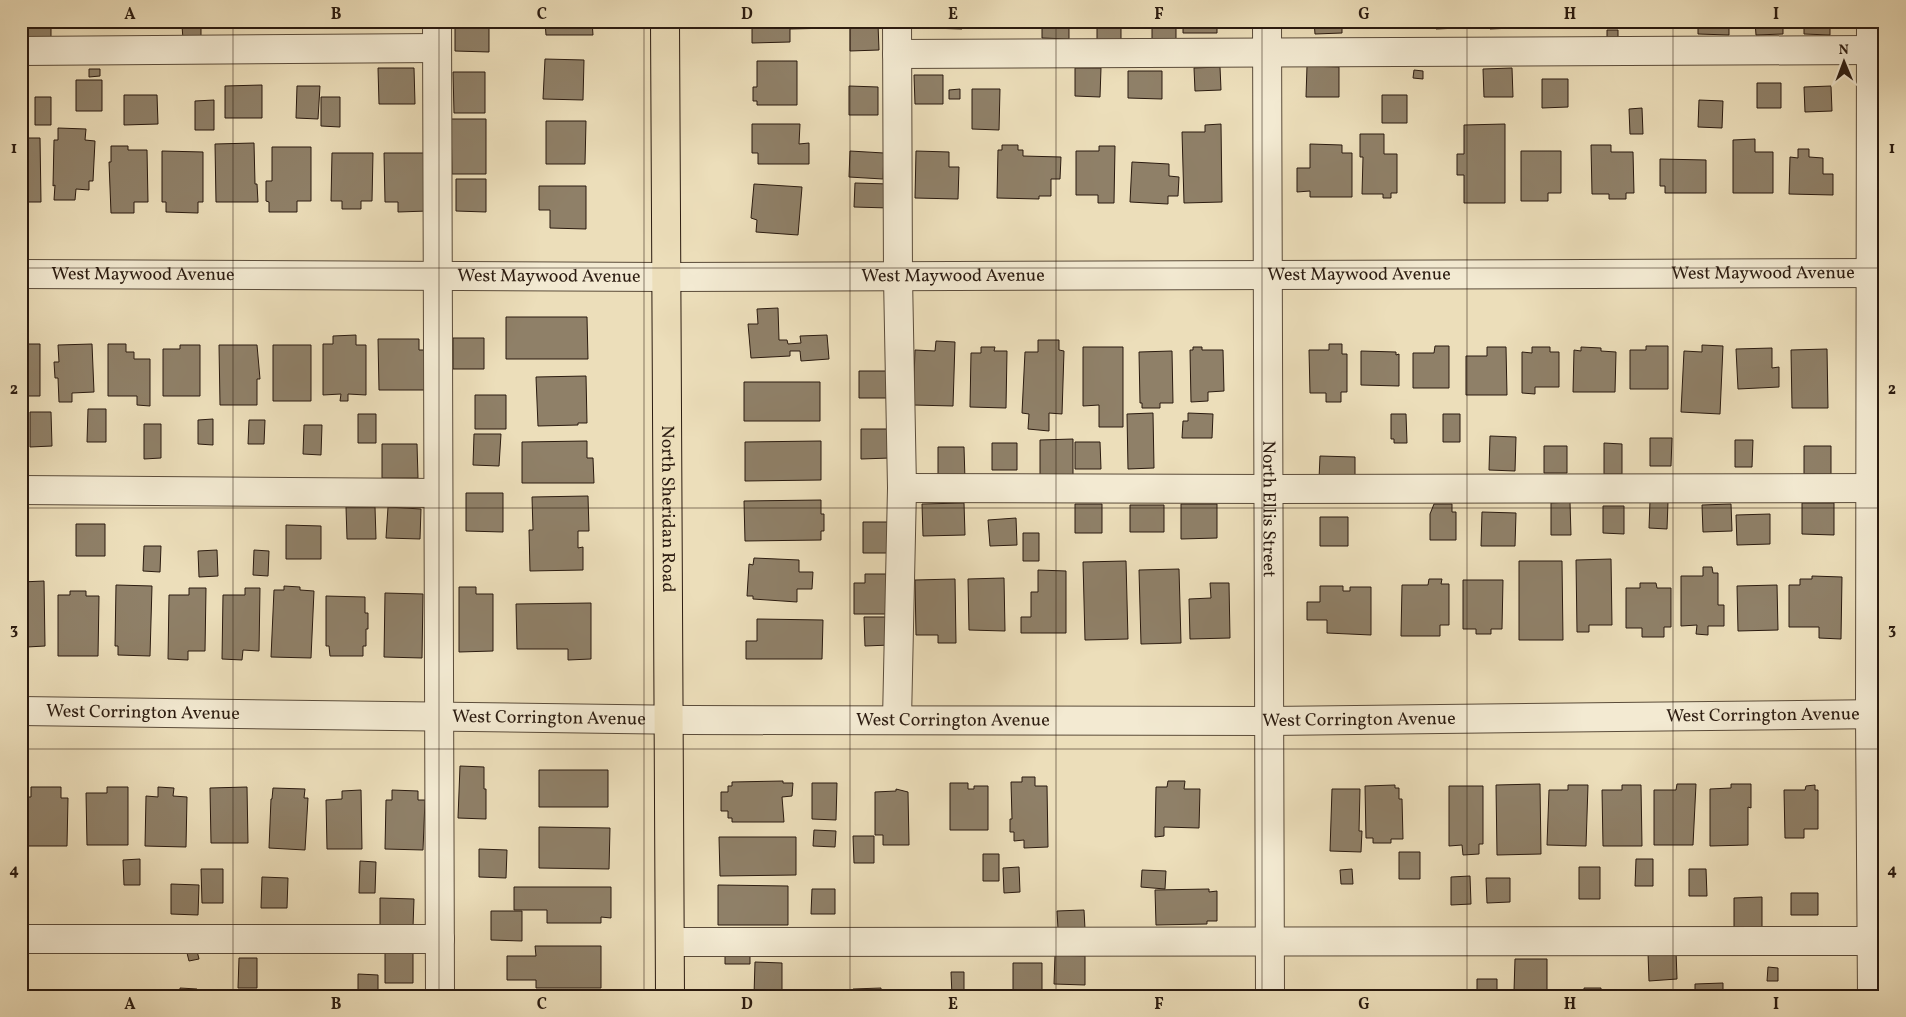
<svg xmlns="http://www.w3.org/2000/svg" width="1906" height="1017" font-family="Vollkorn,serif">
<rect width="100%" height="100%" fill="#ecdeba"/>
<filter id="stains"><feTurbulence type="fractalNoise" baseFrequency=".004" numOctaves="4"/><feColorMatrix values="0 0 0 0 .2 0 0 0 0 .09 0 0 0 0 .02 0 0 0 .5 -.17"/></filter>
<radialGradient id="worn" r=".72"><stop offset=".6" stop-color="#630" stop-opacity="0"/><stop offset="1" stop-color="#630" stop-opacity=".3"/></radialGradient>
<path fill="#8f8068" stroke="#2b1b10" d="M24,21H51V40H24Z
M242,21H267L268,27H243Z
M455,21H489V52L455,51Z
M545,21H592L593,35H546Z
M752,21H833V28L790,29V42L752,43Z
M930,21H962V29L930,28Z
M1042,21H1069V39L1042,38Z
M1097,21H1121V42H1097Z
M1152,21H1176V42L1152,41Z
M1183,21H1217V33H1183Z
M1314,21H1342V33L1315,34Z
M1435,21H1459V28L1436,29Z
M1490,21H1513V28L1490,29Z
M1541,21H1568V28L1541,27Z
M1597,21H1621V26H1597Z
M1648,21H1674V26L1649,27Z
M1698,21H1729V35L1698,34Z
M1755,21H1783V34L1756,35Z
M1804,21H1830V35L1804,34Z
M850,24H878L879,50L850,51Z
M201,25V38L183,39L182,26Z
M1607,30H1618V41H1607Z
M545,59L584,60L583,100L543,99Z
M757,61H797V105H757V101H753V87H757Z
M1307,66L1339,67V97H1306Z
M1220,67L1221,90L1195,91L1194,68Z
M378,68H414L415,104H379Z
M1075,68H1101L1100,97L1075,96Z
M1512,68L1513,97H1484L1483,69Z
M89,69H100V76L89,77Z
M1414,70L1423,71V79L1413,78Z
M1128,71H1162V99L1128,98Z
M453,72H485V113H454Z
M914,75H943V104H915Z
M1542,79H1568V107L1542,108Z
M76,80H102V111H76Z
M1757,83H1781V108H1757Z
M262,85V118H225V86Z
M297,86H320L318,119L296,118Z
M849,86L878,87V115H849Z
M1831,86L1832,111L1805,112L1804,87Z
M960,89V99H949V90Z
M972,89H1000L999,130L972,129Z
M124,95H157L158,124L124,125Z
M1382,95H1407V123H1382Z
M35,97H51V125H35Z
M321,97H340V127L321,126Z
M214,100V130H195V101Z
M1699,100L1723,101L1722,128L1698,127Z
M1642,108L1643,134H1630L1629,109Z
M451,119H486V174H452Z
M546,121H586L585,164H546Z
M752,124H800L799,144L809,143V164H758V153H752Z
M1221,124L1222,202L1184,203L1182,132H1205V125Z
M1505,124V203H1464V175H1457V154H1464V125Z
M58,128L86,129L85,140L95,141L93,181H89V190L76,189L75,200H54L55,185L53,186L54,140H58Z
M1360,134H1384V154H1397V193H1391V198H1383V194H1362L1363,157H1360Z
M21,138H40L41,202H21Z
M1755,139V152H1773V193H1733V140Z
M254,143L255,184H257L258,202H216L215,144Z
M1310,144L1342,145V153H1352V197H1310V191L1297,192V168H1310Z
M1002,145H1018V150H1023V156L1061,157L1060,179H1051V196H1039V199L997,198L998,150H1002Z
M1591,145H1611V152H1633L1634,193H1626V199H1609V194H1592Z
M111,146H128V150H147L148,202H134V213H111L109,162H111Z
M1099,146H1115L1114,203H1098V195H1076V151H1099Z
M272,147H311V201H297V212H269V202L266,201V181H272Z
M1798,149H1809V157L1823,158V174H1833V195L1789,194L1790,157L1798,158Z
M162,151L203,152V202H198V213L166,212V202H162Z
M850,151L884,153L883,179L849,177Z
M916,151L949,152V167H959L958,199L915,198Z
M1521,151H1561V193H1548V201H1521Z
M332,153H373L372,201H361V209H342V201H331Z
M384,153H427L428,211L398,212V202H385Z
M1660,159L1706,160V193H1665V186H1660Z
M1132,162L1169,164V176L1179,177L1178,196H1168V204L1130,202Z
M456,179H486V212L456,211Z
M855,183L889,184V208L854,207Z
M754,184L802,187L798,235L756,232L757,220L751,218Z
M539,186H586V229L550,228V210H539Z
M778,308L779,340H787L788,344L801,343L800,336L827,335L829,359L801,361L800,351H790V356L751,358L748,324H758L757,309Z
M506,317H587L588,359H506Z
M356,335V345H366V395L348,394V401H340L341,394L323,395V344H333V336Z
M453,338H484V369H453Z
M378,339H419V350H430V390H379Z
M1038,340H1059V350L1064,351L1062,414L1049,413V431L1028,429L1029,414L1022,413L1025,352H1038Z
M936,341L955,342L953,406L913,405L915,350L935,351Z
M21,344H40V396H21Z
M92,344L94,392L72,393V402H59L58,378H55L54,362H59L58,345Z
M108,344H126V352H134V359H150V406L137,405V396H108Z
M1329,344H1342V354H1347V392H1341V402H1326V393H1310L1309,350H1329Z
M180,345H200V396H163V349H180Z
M219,345H257L260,379H257V405H220Z
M273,345H311V401H273Z
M1702,345L1723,346L1720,414L1681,412L1684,351L1702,352Z
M1435,346H1449V388H1413V353H1434Z
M1646,346H1668V389H1630V350H1646Z
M981,347H995L994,351H1007L1006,408L970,407L971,353H981Z
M1083,347H1123V427H1099V405L1083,406Z
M1193,347H1202V350H1223L1224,391L1208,392V401L1191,402L1190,350H1193Z
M1487,347H1506L1507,395H1466V356H1487Z
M1532,347H1550V352H1559V387H1535V394L1522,393V352L1532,353Z
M1581,347L1601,348V351L1616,352L1615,392H1573L1574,350L1581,351Z
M1772,348V368L1779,367V387L1738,389L1736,349Z
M1827,349L1828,408H1792L1791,350Z
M1172,351L1173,403H1160V408H1142V403H1140L1139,352Z
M1361,351L1396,352V355L1399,354V386L1361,385Z
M859,371H889L888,398H859Z
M586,376L587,423H578V425L538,426L536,377Z
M744,382H820V421H744Z
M475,395H506V429H475Z
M88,409H106V442H87Z
M30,412H51L52,446L30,447Z
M1153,413L1154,468L1128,469L1127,414Z
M1188,413L1213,414L1212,438H1182L1183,421H1188Z
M358,414H376V443H358Z
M1391,414H1406L1407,443H1394V439H1391Z
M1443,414H1460V442H1443Z
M213,419V445L198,444V420Z
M249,420H265L264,444H248Z
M144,424H161V458L144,459Z
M304,425H322L321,455L303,454Z
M861,429H889L890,458L861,459Z
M474,434H501L499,466L473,465Z
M1490,436L1516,437L1515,471L1489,470Z
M1650,438H1672L1671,466H1650Z
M1073,439V478H1040V440Z
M1735,440H1753L1752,467H1735Z
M587,441V458H593L594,483H522V442Z
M821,441V480L745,481V442Z
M1075,442H1100L1101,469H1075Z
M992,443H1017V470H992Z
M1604,443L1622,444V474H1604Z
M382,444H417L418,478H382Z
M1544,446H1567V473H1544Z
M1804,446H1831V474H1804Z
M938,447H964L965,480H938Z
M1320,456L1355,457V481L1319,479Z
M466,493H503V532L466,531Z
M588,496L589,531H578V548L583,547V570L530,571L529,530H533L532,497Z
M821,500V514H824V531H821V540L745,541L744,501Z
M1650,501L1668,502L1667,529L1649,528Z
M1570,502L1571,535H1551V503Z
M964,503L965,535L923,536L922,504Z
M1802,503H1834V535L1802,534Z
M1075,504H1102V533H1075Z
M1181,504H1217V538L1181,539Z
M1434,504H1452V512H1456V540H1430V514Z
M1731,504L1732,531L1703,532L1702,505Z
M1130,505H1164V532H1130Z
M1603,506H1624V534L1603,533Z
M346,507H375L376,539H347Z
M388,507L421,509L420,539L386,538Z
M1482,512L1516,513L1515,546H1481Z
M1770,514V544L1737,545L1736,515Z
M1320,517H1348V546H1320Z
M1016,518L1017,545L990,546L988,520Z
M863,522H890V553H863Z
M76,524H105V556H76Z
M286,525L321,526V559H286Z
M1023,533H1039V561H1023Z
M144,546H161L160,572L143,571Z
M217,550L218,576L199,577L198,551Z
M254,550L269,551L268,576L253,575Z
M754,558L799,560V572H813L812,589H797V602L753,599V596H747L749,564L753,565Z
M1611,559L1612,625H1589V632H1577L1576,560Z
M1126,561L1128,639L1085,640L1083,562Z
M1519,561H1562L1563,640H1519Z
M1703,567H1712L1713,573H1718V605H1724V626H1708V635L1696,634L1697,625L1681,626V576H1703Z
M1179,569L1181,643L1141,644L1139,570Z
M1038,570L1066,571V633H1021V617H1031V592H1038Z
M865,574H886L890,614H854V583H865Z
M1812,576L1842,577L1841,639L1819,638V627H1789V585H1800V579H1812Z
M1004,578L1005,631L969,630L968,579Z
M955,579L956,643H938V635H916L915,580Z
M1429,579H1442L1441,584H1449V625H1440V636H1401L1402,585H1428Z
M1463,580H1503L1502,629H1491V634H1476V629H1463Z
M44,581L45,646L27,647V653H21V582Z
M1210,583H1229L1230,638L1190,639L1189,599L1211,598Z
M1640,583H1656L1657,588H1671V627H1664V637H1642V628H1626V588H1640Z
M116,585L152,586L150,656L118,655V646H115Z
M1777,585L1778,630L1738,631L1737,586Z
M284,586L300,587V590L314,591L311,658L271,657L274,590H284Z
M1320,586H1343V591H1350V587H1371V635L1327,633V620H1307V602H1320Z
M459,587H476V594H493V651L459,652Z
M189,588H206L205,651H188V660L168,659L169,595H189Z
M245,588H260L259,651L243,650L242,660L222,659L223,595H245Z
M70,591H86V596H99L98,656H58V595H70Z
M385,593L423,594L422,658L384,657Z
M326,596L365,597V613H368V629H366V646H363V656H330L329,646H326Z
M591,603V659L568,660V649H517L516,604Z
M864,617H889L890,645L865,646Z
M757,619L823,620L822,659H746V641H757Z
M460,766L484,767V789H486V819L458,818Z
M539,770H608V807H539Z
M1022,777H1035V786H1047L1048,847L1024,848V840L1014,841V832H1010V819H1012L1011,782H1022Z
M783,781V783H793L792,796L782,797L784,822H732V818H728V811H721V792H728V786H732V782Z
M1168,781H1185L1184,789H1200L1199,828L1164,827V836L1155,837L1156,787H1167Z
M812,783H837L836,820L812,819Z
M950,783H968V789H974V786H988V830H950Z
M1540,784L1541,854L1497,855L1496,785Z
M1677,784H1696L1693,845H1654V790H1676Z
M1731,784H1751V808L1748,807V845L1710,846V789L1731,788Z
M1395,785V788H1399V799H1402L1403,839H1391V843H1373V838H1366L1365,786Z
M1568,785H1588L1586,846L1547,845L1549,790H1568Z
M1622,785H1641L1642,846H1603L1602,790H1622Z
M1815,785V790H1818V829H1804V838H1785L1784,790H1805L1806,786Z
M1449,786H1483V844H1479V854L1463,855L1462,845L1449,846Z
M31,787H61V798H68L67,846H24L25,797H31Z
M107,787H128V845H87L86,793H107Z
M158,787L174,788L173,796L187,797L186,847L145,846L146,796L158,797Z
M247,787L248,843H211L210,788Z
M273,788L305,789L304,798H308L305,850L269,848L271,799H272Z
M896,789L908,792L909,845H883V835H875V792L896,791Z
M1332,789H1360L1359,831H1362L1361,852L1330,851Z
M361,790L362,849H327L326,800L342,799V791Z
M392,790L418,791V800H425L423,850L385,849L386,800H392Z
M539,827L610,828L609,869L539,868Z
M814,830L836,831L835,847L813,846Z
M853,836H874V863H854Z
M719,837H796V875L720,876Z
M479,849L507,850L506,878L479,877Z
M1399,852H1420V879H1399Z
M983,854H999V881H983Z
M140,859V885H124L123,860Z
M1636,859H1653V886H1635Z
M360,861L376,862L375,893H359Z
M1019,867L1020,892L1004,893L1003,868Z
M1579,867H1600V899H1579Z
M201,869H223V903H202Z
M1352,869L1353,884H1341L1340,870Z
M1689,869H1706L1707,896H1689Z
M1142,870L1166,871L1165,889L1141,887Z
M1470,876L1471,904L1451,905V877Z
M262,877L288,878L287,908H261Z
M1486,878H1510V902L1487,903Z
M171,884L199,885L198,915L171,914Z
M718,885L788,886V925H718Z
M514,887H611V918L601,917V923H547V910H514Z
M812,889H835V914H811Z
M1209,889V892L1217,891V921H1207V924L1156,925L1155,890Z
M1791,893H1818V915H1791Z
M1762,897V927H1734V898Z
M380,898L414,899L413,927H380Z
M1084,910L1085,929H1058L1057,911Z
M491,911H522V941L491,940Z
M535,946H601V988H536V980H507V956H536Z
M197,951L199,959L189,961L187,953Z
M385,951H413V983H385Z
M725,951H750V964H725Z
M1676,951L1677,979L1649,981L1648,953Z
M1055,955L1085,956V985L1054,984Z
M239,958H257V988H238Z
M1515,959H1547V991H1514Z
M755,962L782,963V996L754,995Z
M1013,963H1042V996H1013Z
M1768,967L1778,968V981H1767Z
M951,972H964V996H952Z
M358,974L378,975V996H358Z
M1477,979H1497V996H1477Z
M1723,983V996H1695V984Z
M180,988L197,989V996H180Z
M881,988V996H854L853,989Z
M1584,988H1601V996H1584Z"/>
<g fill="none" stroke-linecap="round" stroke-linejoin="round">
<g stroke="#5b4c3a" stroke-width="30">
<g id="minor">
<path d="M437,21L440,996"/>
<path id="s1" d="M1267,21L1270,996"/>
<path d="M1871,21L1870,714L1872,996"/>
<path d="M21,51L437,48"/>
<path d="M897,54L1871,50"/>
<path id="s2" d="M21,274L665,277L1885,273"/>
<path d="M902,488L1268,489L1885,488"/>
<path d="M21,490L438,493"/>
<path id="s3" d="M21,711L690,720L1269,721L1885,714"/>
<path d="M897,720L902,488L898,277L897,21"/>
<path d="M21,939H440"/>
<path d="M670,942L1885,941"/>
</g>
</g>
<g stroke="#2b1b10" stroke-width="30">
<g id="major">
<path id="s4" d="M665,21L670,996"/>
</g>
</g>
<use href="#minor" stroke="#f3ead2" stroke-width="28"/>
<use href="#major" stroke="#ecdeba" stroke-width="28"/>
</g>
<path fill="none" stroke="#2b1b10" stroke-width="1" stroke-opacity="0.55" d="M233,21V996M439,21V996M644,21V996M850,21V996M1056,21V996M1262,21V996M1467,21V996M1673,21V996M21,268H1885M21,508H1885M21,749H1885"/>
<g text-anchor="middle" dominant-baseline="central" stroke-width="5" stroke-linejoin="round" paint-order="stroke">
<g font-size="18" fill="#2b1b10" stroke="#f3ead2">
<text stroke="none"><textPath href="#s2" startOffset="1742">West Maywood Avenue</textPath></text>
<text stroke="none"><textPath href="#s2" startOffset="122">West Maywood Avenue</textPath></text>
<text stroke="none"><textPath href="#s2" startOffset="932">West Maywood Avenue</textPath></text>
<text stroke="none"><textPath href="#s2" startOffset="1338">West Maywood Avenue</textPath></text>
<text stroke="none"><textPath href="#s2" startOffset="528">West Maywood Avenue</textPath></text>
<text stroke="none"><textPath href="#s4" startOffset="488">North Sheridan Road</textPath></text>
<text stroke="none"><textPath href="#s1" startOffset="488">North Ellis Street</textPath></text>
<text stroke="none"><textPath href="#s3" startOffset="122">West Corrington Avenue</textPath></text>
<text stroke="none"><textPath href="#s3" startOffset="1742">West Corrington Avenue</textPath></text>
<text stroke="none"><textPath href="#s3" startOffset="528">West Corrington Avenue</textPath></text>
<text stroke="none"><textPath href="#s3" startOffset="932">West Corrington Avenue</textPath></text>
<text stroke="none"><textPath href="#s3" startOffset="1338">West Corrington Avenue</textPath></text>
</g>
</g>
<rect width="1906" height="1017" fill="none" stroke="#ecdeba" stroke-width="55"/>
<g transform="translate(1844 62) rotate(359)" stroke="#f3ead2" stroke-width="4" paint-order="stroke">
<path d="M0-4L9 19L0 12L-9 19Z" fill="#2b1b10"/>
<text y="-8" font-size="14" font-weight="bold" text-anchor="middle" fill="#2b1b10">N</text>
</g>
<rect x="28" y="28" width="1850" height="962" fill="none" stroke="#2b1b10" stroke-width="2"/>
<g font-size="16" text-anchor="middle" font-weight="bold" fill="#2b1b10">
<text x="130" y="19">A</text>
<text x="336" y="19">B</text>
<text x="542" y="19">C</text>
<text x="747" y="19">D</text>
<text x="953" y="19">E</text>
<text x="1159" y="19">F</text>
<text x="1364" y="19">G</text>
<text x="1570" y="19">H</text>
<text x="1776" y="19">I</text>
<text x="14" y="153">1</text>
<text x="1892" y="153">1</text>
<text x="14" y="394">2</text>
<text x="1892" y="394">2</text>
<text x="14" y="634">3</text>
<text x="1892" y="634">3</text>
<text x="14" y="875">4</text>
<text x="1892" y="875">4</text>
<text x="130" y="1009">A</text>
<text x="336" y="1009">B</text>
<text x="542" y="1009">C</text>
<text x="747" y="1009">D</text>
<text x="953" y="1009">E</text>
<text x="1159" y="1009">F</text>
<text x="1364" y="1009">G</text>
<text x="1570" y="1009">H</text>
<text x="1776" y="1009">I</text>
</g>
<rect width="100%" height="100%" filter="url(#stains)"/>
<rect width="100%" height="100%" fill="url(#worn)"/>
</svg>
